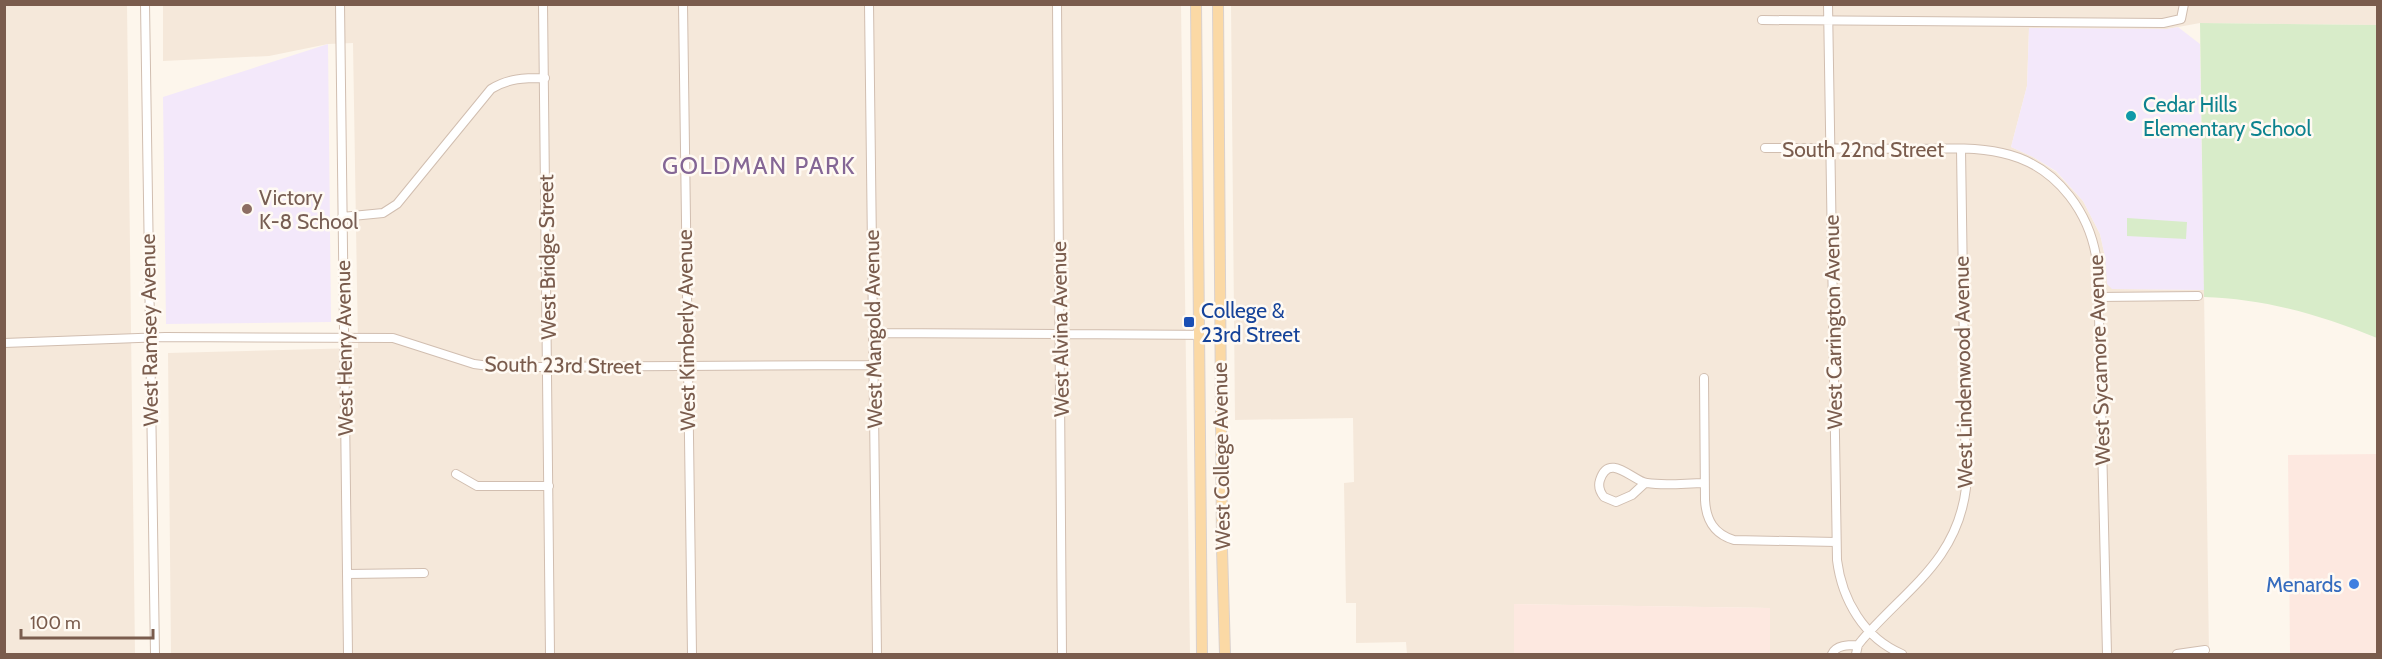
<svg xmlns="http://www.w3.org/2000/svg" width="2382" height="659" font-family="Cabin,sans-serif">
<rect width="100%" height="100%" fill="#fdf6ec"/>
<path fill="#f5e8da" d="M1231,4L2377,5V25L2200,23L2167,29L2029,28L2027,86L2011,147L2033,157L2056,172L2083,201L2100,234L2112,289L2204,290L2209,654H1770V608L1514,604V654H1407L1406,642L1356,643V603H1346L1344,483L1354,482L1353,418L1235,420Z
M4,5H127L135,654H5Z
M163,5H1181L1190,654H171L168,353L358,348L353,43L328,44L269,56L163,61Z"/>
<path fill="#fde8e0" d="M2377,454V654H2290L2288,455Z
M1514,604L1770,608V654H1514Z"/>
<path fill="#f3e8fa" d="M2178,27L2200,44L2204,290L2112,289L2107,284L2105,257L2100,234L2083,201L2056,171L2033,157L2011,147L2027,86L2029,28L2167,29Z
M328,44L331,322L166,324L163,97Z"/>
<path fill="#d8ecc9" d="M2200,23L2377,25V338C2321,315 2266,299 2204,297Z
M2127,218L2187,222L2186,239L2127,236Z"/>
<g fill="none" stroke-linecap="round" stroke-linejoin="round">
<g stroke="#d1beb0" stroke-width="10">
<path id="minor" d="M145,4L155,654
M340,4L348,654
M543,4L550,654
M683,4L692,654
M869,4L877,654
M1057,4L1062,654
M1828,4L1837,560C1842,600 1864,638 1902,654
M1762,20L2163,23L2181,19L2184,4
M1765,148C1811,148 1856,148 1902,149C1935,149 1970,146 2002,153C2058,165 2094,216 2098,272L2107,654
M342,217L383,213L397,204L491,89C508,78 525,78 545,78
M2098,297L2198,296
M873,333L1220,335
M4,343L165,337L393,338L474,364L497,367L873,365
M1704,378L1705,500C1706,520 1714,534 1734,540L1836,542
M456,474L477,486H549
M1645,483L1632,495L1616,502L1604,497C1600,492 1598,486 1600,480C1609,451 1634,482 1647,483C1666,486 1686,483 1704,483
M347,574L424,573
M1832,654C1836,645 1848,645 1858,645
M1856,654L1858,645L1862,640C1906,589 1957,561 1966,488L1961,149
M2177,654L2205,650"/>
</g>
<g stroke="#dad1cd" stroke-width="12">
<path id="major" d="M1196,4L1202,654
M1218,4L1222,549L1225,654"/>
</g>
<use href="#minor" stroke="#fff" stroke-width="8"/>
<use href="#major" stroke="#fbd9a5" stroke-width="10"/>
</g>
<circle fill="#0f9aa8" stroke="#fffaf3" stroke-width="2" cx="2131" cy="116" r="6"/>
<circle fill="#8d6e63" stroke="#fffaf3" stroke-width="2" cx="247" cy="209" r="6"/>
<rect fill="#1a4fb4" stroke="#fffaf3" stroke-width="2" x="1183" y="316" width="12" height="12" rx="3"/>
<circle fill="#3f7fe0" stroke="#fffaf3" stroke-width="2" cx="2354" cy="584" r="6"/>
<g text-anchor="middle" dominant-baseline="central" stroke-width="5" stroke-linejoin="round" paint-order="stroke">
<g font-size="21" fill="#0d838f" stroke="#fffaf3" text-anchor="start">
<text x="2143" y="104">Cedar Hills<tspan x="2143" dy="24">Elementary School</tspan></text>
</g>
<g font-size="21" fill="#7a5c4d" stroke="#fffaf3">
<text x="1863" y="149">South 22nd Street</text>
<text transform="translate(547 257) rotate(-91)">West Bridge Street</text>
<text transform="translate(1833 322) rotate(-91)">West Carrington Avenue</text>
<text transform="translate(873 329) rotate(-91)">West Mangold Avenue</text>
<text transform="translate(1060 329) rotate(-91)">West Alvina Avenue</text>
<text transform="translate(149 330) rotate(-91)">West Ramsey Avenue</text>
<text transform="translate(686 330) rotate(-91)">West Kimberly Avenue</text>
<text transform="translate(344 348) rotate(-91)">West Henry Avenue</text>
<text transform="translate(2099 360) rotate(-92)">West Sycamore Avenue</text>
<text transform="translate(563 365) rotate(1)">South 23rd Street</text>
<text transform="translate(1963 372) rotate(-91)">West Lindenwood Avenue</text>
<text transform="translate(1221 456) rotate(-91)">West College Avenue</text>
</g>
<g font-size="21" fill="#785e54" stroke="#fffaf3" text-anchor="start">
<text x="259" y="197">Victory<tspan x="259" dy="24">K-8 School</tspan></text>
</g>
<g font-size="21" fill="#164399" stroke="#fffaf3" text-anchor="start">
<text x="1201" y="310">College &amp;<tspan x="1201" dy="24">23rd Street</tspan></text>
</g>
<g font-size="21" fill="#366cbe" stroke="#fffaf3" text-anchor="end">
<text x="2342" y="584">Menards</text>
</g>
<g font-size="24" letter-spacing="1.5" fill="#846695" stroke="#fffaf3">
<text x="759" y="165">GOLDMAN PARK</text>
</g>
</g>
<rect width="2382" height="659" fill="none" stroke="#7a5c4d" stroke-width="12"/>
<path d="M21 629v9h132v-9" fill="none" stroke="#7a5c4d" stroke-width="3"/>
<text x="30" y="629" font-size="18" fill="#7a5c4d" stroke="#fffaf3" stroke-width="4.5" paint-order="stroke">100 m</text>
</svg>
